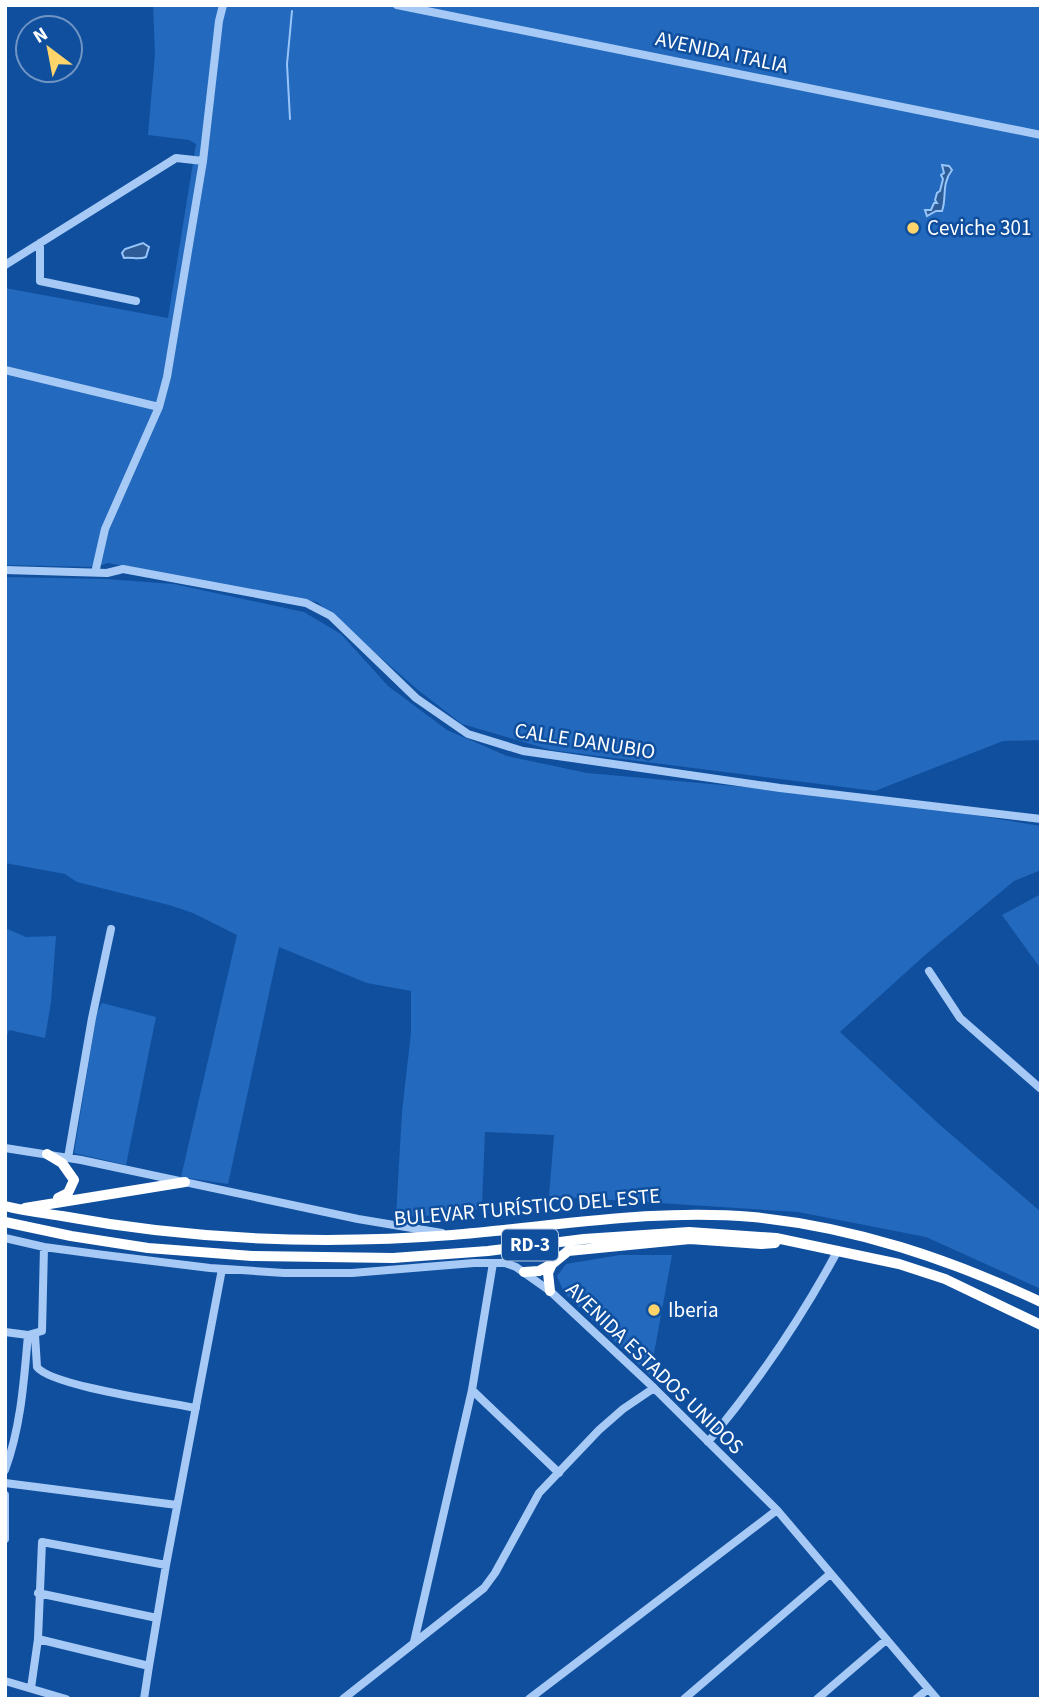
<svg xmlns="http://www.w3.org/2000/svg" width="1046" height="1704" font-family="'Source Sans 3',sans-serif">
<rect width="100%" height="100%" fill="#104f9e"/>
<path fill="#2369bd" d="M153,5H1041V740L1003,741L875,791L551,750L462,724L418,690L317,602L108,563L95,567L5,565V288L168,318L196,144L189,140L148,135L155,54Z
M5,577L106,579L174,584L304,612L341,634L388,686L447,730L507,756L587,773L877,799L1041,826V870L1014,881L925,955L840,1032L940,1125L1041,1212V1289L926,1237L798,1212L549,1196L554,1135L485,1132L482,1204L471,1214L396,1217L402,1112L411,1033V991L367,983L279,947L228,1184L181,1177L237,935L193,913L169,905L77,882L65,874L5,863Z
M1041,894V969L1002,915Z
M5,928L26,937L56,936L51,1002L45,1038L9,1030L5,1041Z
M102,1003L156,1017L126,1165L74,1153L97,1012Z
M620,1255H672L650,1375L564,1293L557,1276L566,1264Z"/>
<path fill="#2e5c96" stroke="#98c5f9" stroke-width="2" d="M942,165L949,166L952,170C941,184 947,198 942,211H936L927,216L925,210H931L934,203H937L935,200L937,193L940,191L943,179L941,175L944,173Z
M143,243L149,247L146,257C139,260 132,257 124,258L122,253L125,249Z"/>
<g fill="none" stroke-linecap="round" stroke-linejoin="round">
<path stroke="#98c5f9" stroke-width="2" d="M290,119L287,64L292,11"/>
<path stroke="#a6caf5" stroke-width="8" d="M397,5L1041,135
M40,243V281L136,301
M5,265L176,158L203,161L219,21L223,5
M5,370L159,407
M5,570L107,573L123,569L306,603L331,616L416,698L468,734L523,751L780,788L1041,819
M95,573L105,529L159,407L167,377L203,161
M929,971L960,1018L1041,1089
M5,1148L81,1160L358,1219L442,1233
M68,1158L92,1018L111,929
M5,1238L44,1247L104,1255L210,1268L284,1273H352L474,1263H505L516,1267L550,1291L654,1388L777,1510L937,1699
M5,1332L28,1335L42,1331L44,1247
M35,1335L37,1367C51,1386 167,1402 196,1408
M472,1390L559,1473
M708,1442C758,1382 801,1319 838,1250
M5,1470C21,1427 24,1380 28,1335
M5,1483L177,1505
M5,1495V1539
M38,1593L157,1618
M38,1639L149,1666L166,1565L222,1269
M414,1642L472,1390L493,1263
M5,1681L66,1699
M31,1688L38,1639L42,1542L166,1565
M144,1699L149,1666
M343,1699L484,1588L495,1573L539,1493L599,1430L623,1409L654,1388
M529,1699L777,1510
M684,1699L830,1574
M817,1699L886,1640
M916,1699L928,1689"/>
<path stroke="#fff" stroke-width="10" d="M47,1154L62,1163L74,1180L68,1193L58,1198
M5,1206C24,1211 43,1213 62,1216C191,1240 323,1245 452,1235C552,1227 653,1208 753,1217C855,1227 949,1259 1041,1302
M25,1208L185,1182
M5,1222L71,1236L148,1248L252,1256L393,1258L488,1251L584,1239L689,1232L776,1238L899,1264L945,1279L1041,1325
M524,1272L539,1271L552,1264
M550,1291L548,1273L552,1264L568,1251L690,1239L761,1244L775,1243"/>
</g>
<g fill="#ffd46a" stroke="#104f9e" stroke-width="2.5">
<circle cx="913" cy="228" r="7"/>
<circle cx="654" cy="1310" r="7"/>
</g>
<g text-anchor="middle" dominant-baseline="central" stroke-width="5" stroke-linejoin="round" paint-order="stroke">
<rect fill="#104f9e" stroke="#b7cae2" stroke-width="2" x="502" y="1229.5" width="56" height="31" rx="5"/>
<g font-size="19" font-weight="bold" fill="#fff">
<text x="530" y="1245">RD-3</text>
</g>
<g font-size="21" fill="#fff" stroke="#104f9e">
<text transform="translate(722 52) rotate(12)">AVENIDA ITALIA</text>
<text transform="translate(585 741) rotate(9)">CALLE DANUBIO</text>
<text transform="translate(527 1207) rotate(-5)">BULEVAR TURÍSTICO DEL ESTE</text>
<text transform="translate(655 1368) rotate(44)">AVENIDA ESTADOS UNIDOS</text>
</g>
<g font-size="21" fill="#fff" stroke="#104f9e" text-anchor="start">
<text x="927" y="228">Ceviche 301</text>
<text x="668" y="1310">Iberia</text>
</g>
</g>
<rect width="1046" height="1704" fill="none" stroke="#ffffff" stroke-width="14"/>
<g transform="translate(49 49) rotate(328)"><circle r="33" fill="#104f9e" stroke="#7095c5" stroke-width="2"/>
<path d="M0-5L12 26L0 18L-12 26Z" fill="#ffd46a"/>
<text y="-10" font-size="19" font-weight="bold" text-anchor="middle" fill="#ffffff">N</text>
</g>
</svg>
